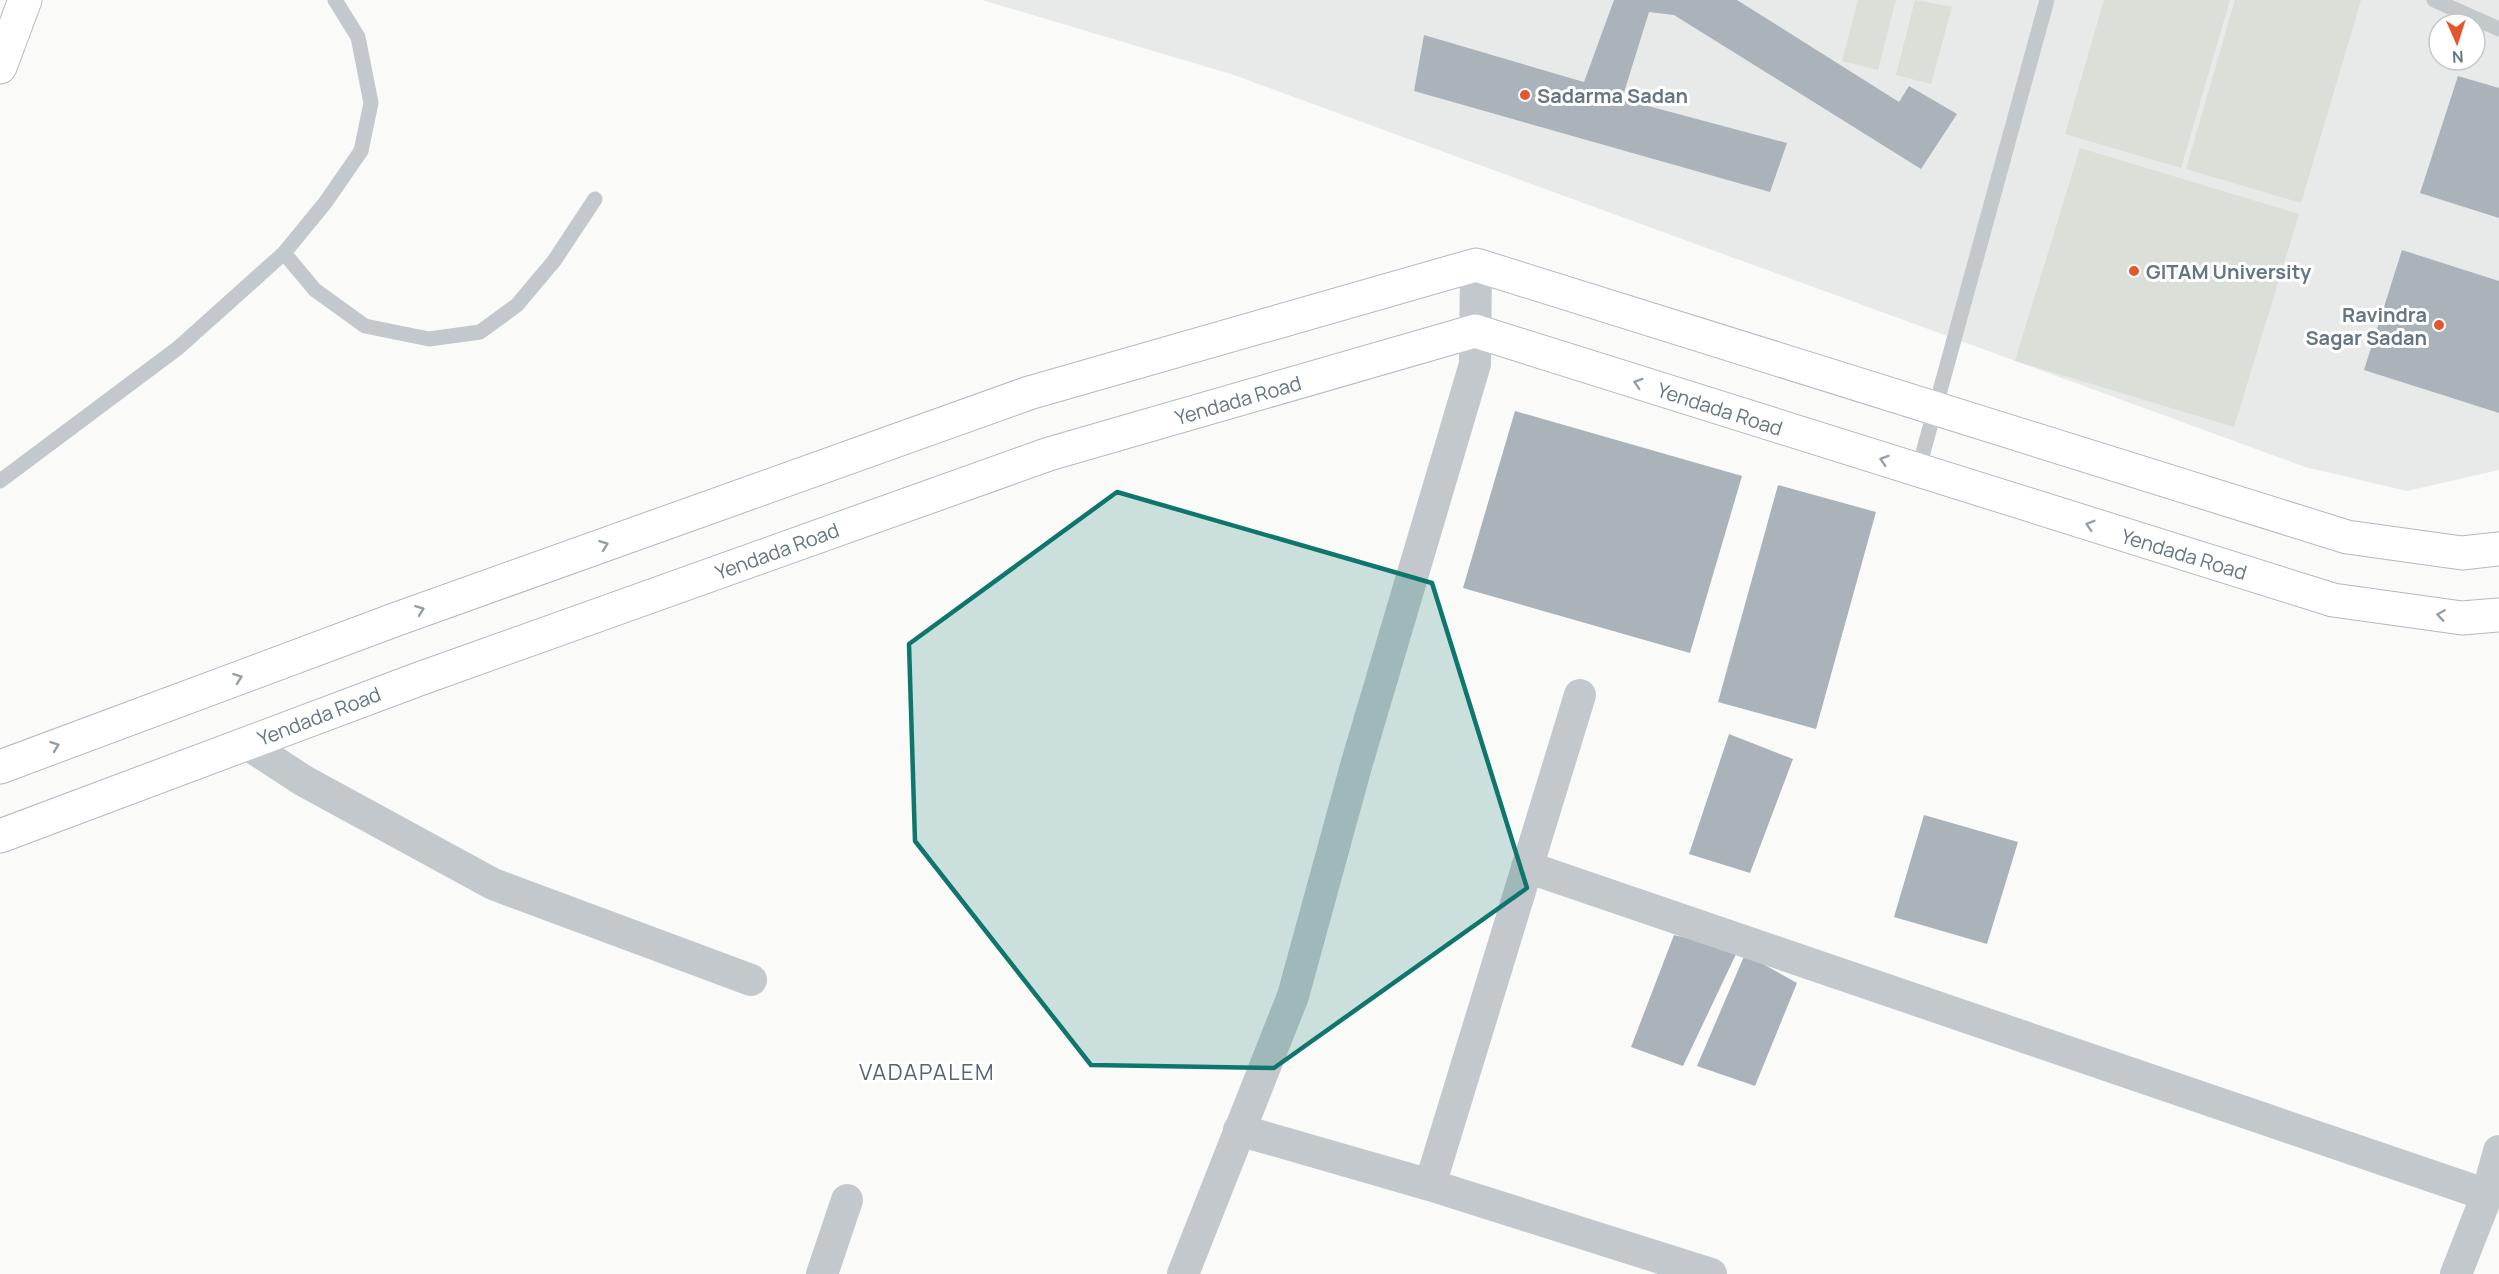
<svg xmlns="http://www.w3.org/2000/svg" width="2499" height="1274" font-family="Manrope,sans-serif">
<rect width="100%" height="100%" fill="#fafaf8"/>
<path fill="#e8e9e9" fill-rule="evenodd" d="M982,0H2499V470L2407,491L2305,467L1234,75ZM2439,24H2475V60H2439Z"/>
<path fill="#dadfd7" d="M1858,0H1896L1878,70L1842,61Z
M1915,0L1952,7L1931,84L1896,75Z
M2104,0H2230L2181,168L2065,134Z
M2235,0H2361L2301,203L2186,169Z
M2080,148L2299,214L2234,427L2015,361Z"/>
<path fill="#aab3b9" d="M1614,0H1737L1899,102L1909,86L1957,114L1921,169L1674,15L1649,12L1622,99L1787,143L1770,192L1414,91L1424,35L1584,82Z
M2458,76L2499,88V218L2420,193Z
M2402,250L2499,281V413L2364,370Z
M1515,411L1742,476L1690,653L1463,588Z
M1778,485L1876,512L1816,729L1718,702Z
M1729,734L1793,759L1750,873L1689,854Z
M1924,815L2018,842L1987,944L1894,917Z
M1674,935L1738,950L1683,1066L1631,1047Z
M1745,954L1797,983L1755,1086L1697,1066Z"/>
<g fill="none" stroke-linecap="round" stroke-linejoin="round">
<g stroke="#b3babf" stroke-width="35">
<path id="secondary" d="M0,767L397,619L1029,393L1476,265L2347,537L2462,553L2499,549
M0,836L419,679L1049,454L1475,331L2333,600L2462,618L2499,615"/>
</g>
<g stroke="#b5babe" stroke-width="35">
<path id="primary" d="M0,67L25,0"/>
</g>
<path stroke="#c3c8cc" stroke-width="15" d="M2434,0L2499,29
M284,253L315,290L365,326L429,339L480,332L517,305L554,261L595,199
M1918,471L2047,0
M0,481L178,348L284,253L325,203L361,151L371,103L358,37L335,0"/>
<path stroke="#c3c8cc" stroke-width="32" d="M247,744L304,781L493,884L751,980
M1527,867L2487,1195
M1239,1130L1430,1185L1711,1274
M1430,1185L1580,695
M822,1274L847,1200
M1183,1274L1293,996L1356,766L1475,364L1476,265
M2456,1274L2487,1195L2499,1151"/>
<use href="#secondary" stroke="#fff" stroke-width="33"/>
<use href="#primary" stroke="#fff" stroke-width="33"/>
</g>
<defs><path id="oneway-chevron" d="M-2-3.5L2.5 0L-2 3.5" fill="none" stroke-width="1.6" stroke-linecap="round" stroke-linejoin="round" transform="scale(1.5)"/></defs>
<g stroke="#939fa8">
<use href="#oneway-chevron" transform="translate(1638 383) rotate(-162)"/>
<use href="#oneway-chevron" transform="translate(1884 460) rotate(-162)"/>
<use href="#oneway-chevron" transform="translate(2090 525) rotate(-163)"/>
<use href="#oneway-chevron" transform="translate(604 545) rotate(-20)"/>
<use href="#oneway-chevron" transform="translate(420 610) rotate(-20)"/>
<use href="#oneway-chevron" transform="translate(2441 615) rotate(-172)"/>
<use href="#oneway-chevron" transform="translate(238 678) rotate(-20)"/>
<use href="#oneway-chevron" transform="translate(55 746) rotate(-20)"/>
</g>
<path fill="#0f766e" fill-opacity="0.2" stroke="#0f766e" stroke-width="4.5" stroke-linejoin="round" d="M1117,492L1432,583L1527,888L1274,1068L1091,1065L915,841L909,644Z"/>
<g fill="#e4572e" stroke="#fff" stroke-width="2">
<circle cx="1525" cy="95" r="6"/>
<circle cx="2134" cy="271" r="6"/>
<circle cx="2439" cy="325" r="6"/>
</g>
<g text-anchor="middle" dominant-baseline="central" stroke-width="6" stroke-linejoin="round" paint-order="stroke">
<g font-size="20" font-weight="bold" fill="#657683" stroke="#fff" text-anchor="start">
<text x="1537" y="95">Sadarma Sadan</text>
<text x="2146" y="271">GITAM University</text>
<text x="2427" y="314" text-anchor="end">Ravindra<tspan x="2427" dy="23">Sagar Sadan</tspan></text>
</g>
<g font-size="20" fill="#657683" stroke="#fff">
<text transform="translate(1238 400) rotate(-16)">Yendada Road</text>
<text transform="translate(1720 409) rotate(18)">Yendada Road</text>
<text transform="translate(777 551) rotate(-20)">Yendada Road</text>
<text transform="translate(2184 554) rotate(17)">Yendada Road</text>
<text transform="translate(319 716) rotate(-21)">Yendada Road</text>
</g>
<g font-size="22" letter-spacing="1.5" fill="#57646e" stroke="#fff">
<text x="927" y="1072">VADAPALEM</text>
</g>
</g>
<g transform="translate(2457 42) rotate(177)"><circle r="28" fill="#ffffff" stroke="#c1c8cd" stroke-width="1.5"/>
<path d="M0-4.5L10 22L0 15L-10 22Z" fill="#e4572e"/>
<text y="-9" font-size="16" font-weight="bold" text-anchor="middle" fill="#657683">N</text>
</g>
</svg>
